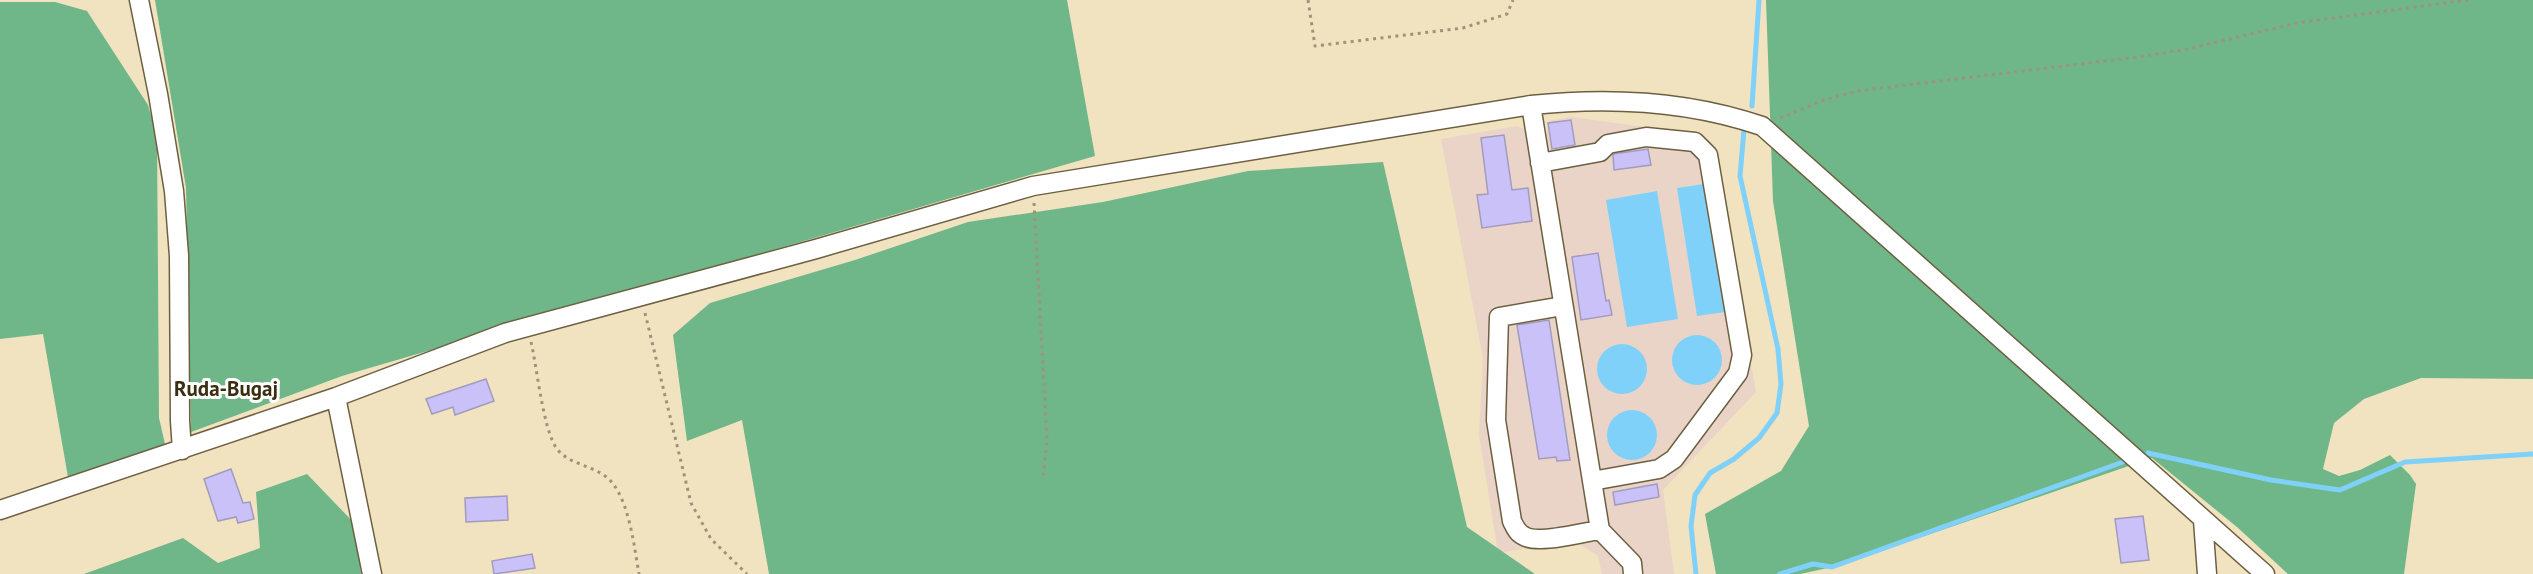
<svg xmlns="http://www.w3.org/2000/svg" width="2533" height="574" font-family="'PT Sans',sans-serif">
<rect width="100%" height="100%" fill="#f1e2c0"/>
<path fill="#ead4c7" d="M1572,117L1702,135L1714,154L1756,392L1663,490L1674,574H1602L1598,556L1574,541L1498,553L1479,435L1483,358L1441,139L1517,126L1526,130L1528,136L1547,133L1549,121Z"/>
<path fill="#6fb689" d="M155,0H1067L1095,156L342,376L191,432L186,188Z
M1766,0H2533V379L2421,378L2364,399L2334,423L2323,469L2339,476L2360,470L2390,455L2410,475L2416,484L2404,574H2288L2237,527L2152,458L1837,566L1800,574H1716L1705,514L1781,471L1809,426L1773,201Z
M0,2H55L87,11L148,105L157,137L159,418L165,444L68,477L43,334L0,339Z
M1383,162L1467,527L1535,574H769L742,420L687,441L673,335L710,303L855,260L968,222L1103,202L1248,171Z
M307,474L356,525L361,574H84L183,538L218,563L260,548L256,492Z"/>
<path fill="#80d1f9" d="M1711,183L1732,311L1697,316L1677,188Z
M1657,191L1678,319L1627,327L1606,200Z
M1672 360a25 25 0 1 1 50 0a25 25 0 1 1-50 0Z
M1597 369a25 25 0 1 1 50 0a25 25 0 1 1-50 0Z
M1607 435a25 25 0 1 1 50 0a25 25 0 1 1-50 0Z"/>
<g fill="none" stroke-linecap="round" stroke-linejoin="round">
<path stroke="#80d1f9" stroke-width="5" d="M1752,106L1759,0
M2148,453L2271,480L2340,490L2405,462L2533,454
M1696,574L1691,526L1695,495L1710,473L1734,459L1759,438L1777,413L1781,384L1778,349L1740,176L1744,130
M1780,574L1813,564L1832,567L2123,462"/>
</g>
<path fill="#cac1f9" stroke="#a19cbd" stroke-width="1.5" d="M1571,120L1575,145L1552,149L1548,123Z
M1504,135L1512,190L1528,188L1532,221L1482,228L1477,195L1488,194L1481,138Z
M1648,149L1651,165L1614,170L1613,154Z
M1598,253L1606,301L1609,300L1612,315L1581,320L1572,257Z
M1549,320L1570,460L1557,461L1556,457L1539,459L1517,325Z
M486,379L494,401L455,415L453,407L432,414L426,399Z
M231,469L243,503L250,502L254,519L238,523L236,517L218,521L204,479Z
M1657,484L1659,497L1615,505L1613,492Z
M507,496L508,520L466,522L465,498Z
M2143,516L2149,560L2121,563L2115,519Z
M532,554L535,568L494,574L492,561Z"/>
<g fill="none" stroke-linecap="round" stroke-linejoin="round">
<g stroke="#6d6042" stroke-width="21">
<path id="minor" d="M139,0L158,94L174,191L179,256L180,421L182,450
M1531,105L1600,530L1632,563L1633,574
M1540,163L1600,152L1608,144L1646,137L1695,142L1708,155L1742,355L1738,373L1674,459L1659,469L1592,481
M1563,306L1499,317L1496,420L1512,521C1515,527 1517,533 1524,536C1539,545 1582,532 1600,530
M336,397L372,574
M0,510L336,397L505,333L816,249L1033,186L1531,105C1607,97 1689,101 1762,126L2265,574
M2203,520L2207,574"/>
</g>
<path stroke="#9e937a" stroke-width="3" stroke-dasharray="3 4.5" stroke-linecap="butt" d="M1308,0L1315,46L1463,28L1507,14L1513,0
M1780,118L1824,100L1857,91L2138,57L2188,49L2297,23L2468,0
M1034,203L1047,440L1043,480
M645,313L691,503L711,539L747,574
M531,342C537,367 543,430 557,449C569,464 590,465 605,476C629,493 634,547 639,574"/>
<use href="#minor" stroke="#fff" stroke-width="18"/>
</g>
<g text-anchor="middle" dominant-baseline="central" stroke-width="6" stroke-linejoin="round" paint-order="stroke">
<g font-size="21" font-weight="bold" fill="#3a2e11" stroke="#fff">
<text x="226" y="388">Ruda-Bugaj</text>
</g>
</g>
</svg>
